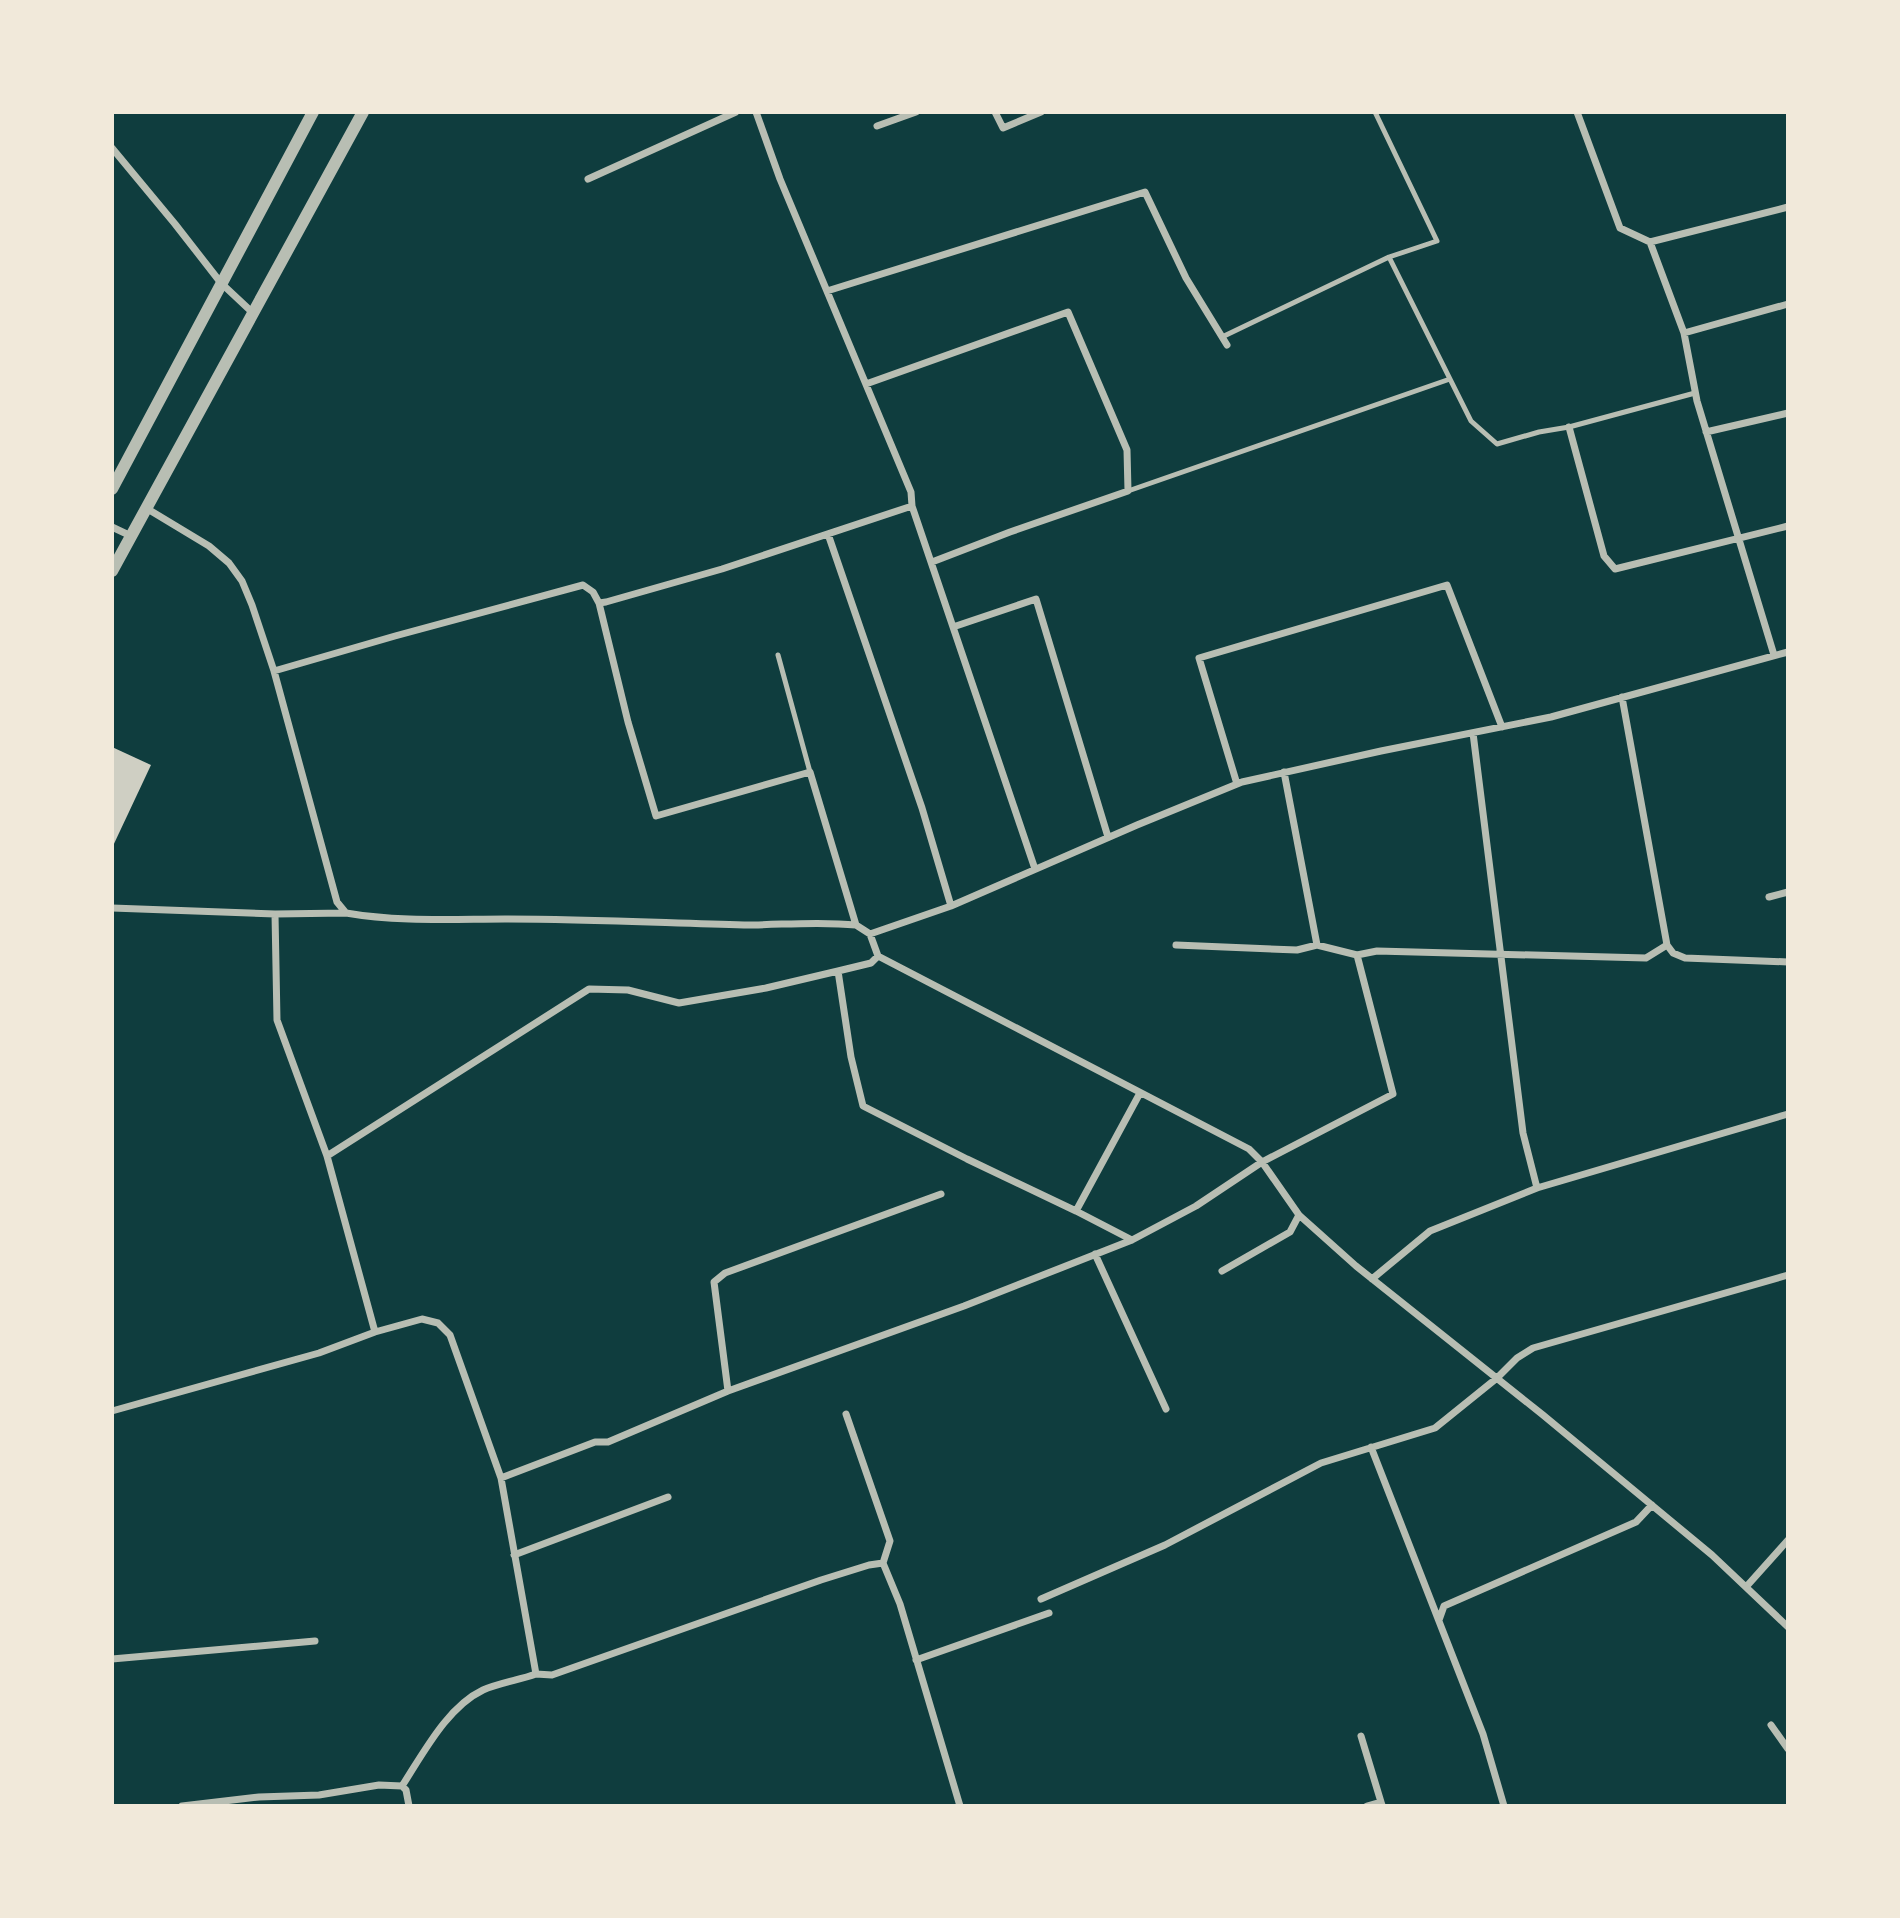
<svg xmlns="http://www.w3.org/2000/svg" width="1900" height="1918" font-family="Arial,sans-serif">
<rect width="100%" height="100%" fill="#0f3d3e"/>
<path fill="#cfcfc3" d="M112,747L151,765L112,848Z"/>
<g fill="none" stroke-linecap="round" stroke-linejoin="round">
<path stroke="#b8beb3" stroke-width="5" d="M1375,112L1437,241L1389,257
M1222,337L1389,257L1471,421L1497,444L1539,432L1569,427L1695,393
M1128,491L1450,379
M778,655L810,772"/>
<path stroke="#b8beb3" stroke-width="7" d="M995,112L1003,128L1041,112
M1577,112L1620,228L1650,242L1788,207
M877,126L916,112
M112,148L175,224L221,283L254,314
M588,179L736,112
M1650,242L1684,333L1697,401L1774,655
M827,291L1145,192L1186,278L1227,345
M1684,333L1788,304
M866,384L1068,312L1127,450L1128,491L1010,532L932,562
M1569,427L1604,556L1615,569L1788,526
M1706,432L1788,413
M912,506L1035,869
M146,508L209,546L229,563L242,581L252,605L274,671L337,902L346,913C397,922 453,919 505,919C585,919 665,923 744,925C782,925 818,921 856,925L810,772L656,816L628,722L599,603
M112,527L131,536
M828,534L922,808L951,906L870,934L856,925
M953,627L1036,599L1108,837
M274,671L395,636L583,585L593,592L599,603L606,602L722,569L912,506L911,492L780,179L756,112
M1622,697L1667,945L1673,953L1685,958L1788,962
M1473,733L1523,1133L1537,1188
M1284,772L1317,945
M1237,784L1199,658L1447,585L1502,727
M1769,897L1788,892
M951,906L1137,825L1242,782L1381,751L1551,717L1788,652
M112,908L275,914
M870,934L878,956L1249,1149L1262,1162L1299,1215L1356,1266L1543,1415L1712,1555L1788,1627
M1176,945L1297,950L1317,945L1357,955L1377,951L1646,958L1667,945
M838,971L851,1057L863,1106L967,1159L1076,1211L1140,1093
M327,1156L589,989L628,990L679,1003L766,988L838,971L871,963L878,956
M1076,1211L1132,1240
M1095,1254L1166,1409
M1222,1271L1290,1232L1299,1215
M1372,1279L1430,1231L1537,1188L1788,1114
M375,1332L422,1319L438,1323L450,1335L501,1478L536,1674L552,1675L821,1580L869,1565L883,1563L900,1604L960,1806
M728,1391L714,1282L725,1273L941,1194
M112,1411L319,1353L375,1332L327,1156L277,1020L275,914L346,913
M846,1414L890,1541L883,1563
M1371,1447L1483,1734L1504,1806
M501,1478L595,1442H608L728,1391L964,1306L1132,1240L1196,1206L1262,1162L1393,1094L1357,955
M514,1555L668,1497
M1746,1587L1788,1540
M1041,1599L1165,1545L1321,1463L1435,1428L1497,1378L1517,1358L1533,1348L1788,1275
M1439,1620L1444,1606L1636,1522L1652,1505
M112,1659L315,1641
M916,1660L1049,1613
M1771,1725L1788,1749
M1361,1736L1381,1802
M402,1786C423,1754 447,1707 483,1690C499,1683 519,1680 536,1674
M182,1806L259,1797L319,1795L379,1785L402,1786L406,1790L409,1806
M1367,1806L1381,1802L1382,1805"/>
<path stroke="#b8beb3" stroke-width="12" d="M112,489L313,112
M112,571L363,112"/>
</g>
<rect width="1900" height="1918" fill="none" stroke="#f1e9da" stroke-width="228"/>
</svg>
